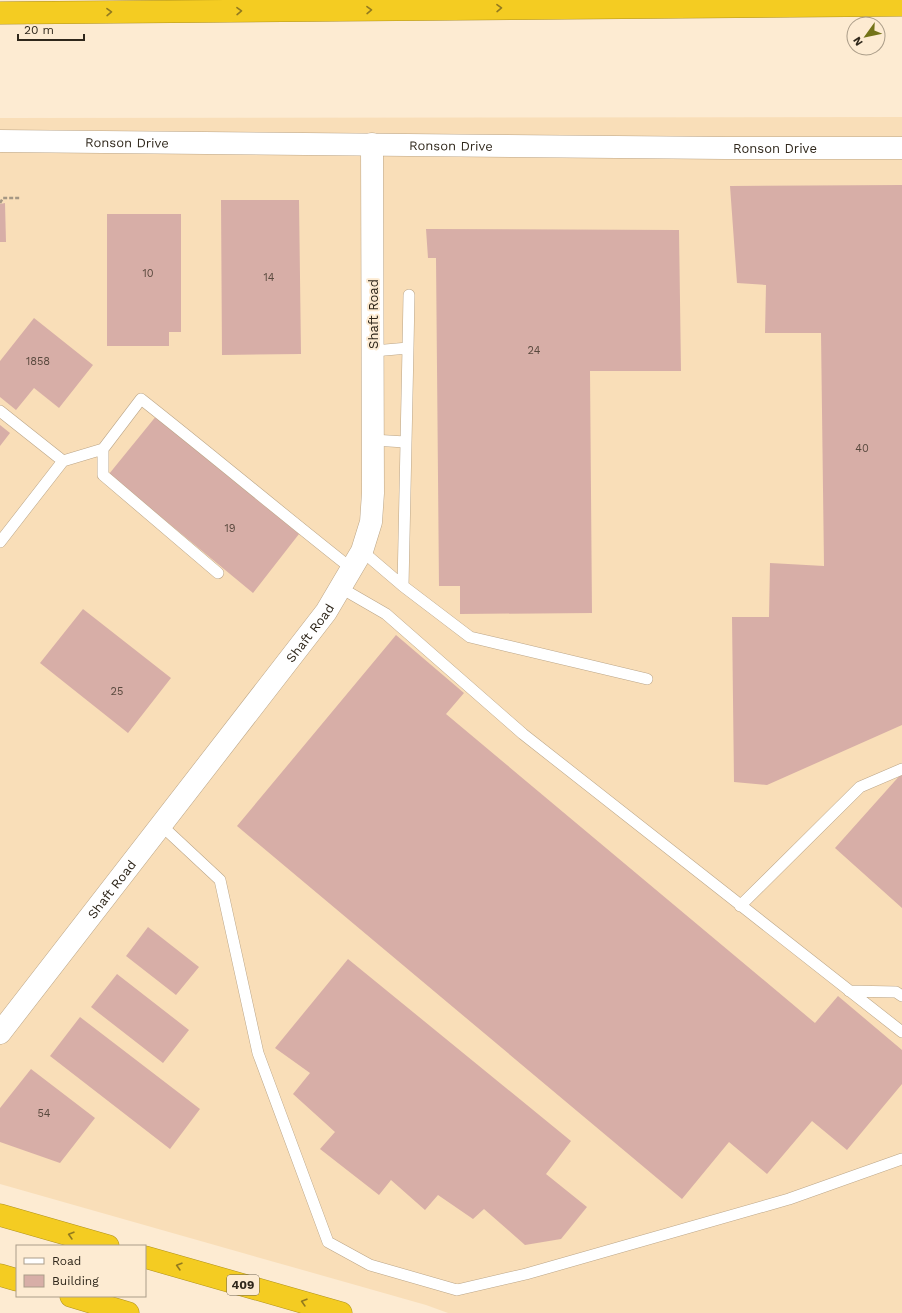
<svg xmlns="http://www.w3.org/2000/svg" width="902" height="1313" font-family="'Work Sans',sans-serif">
<rect width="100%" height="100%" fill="#fdebd2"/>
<path fill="#f9deb8" d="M902,117V1313H448L426,1305L0,1184V118Z"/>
<path fill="#d7aea7" d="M902,185V725L767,785L734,782L732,617H769L770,563L824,566L821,333H765L766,285L737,283L730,186Z
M221,200H299L301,354L222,355Z
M5,203L6,242H0V204Z
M107,214H181V332H169V346H107Z
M426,229L679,230L681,371H590L592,613L460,614V586H439L436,258H428Z
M34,318L93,365L59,408L34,388L16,410L0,397V361Z
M157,415L299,534L253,593L109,474Z
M0,425L10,433L0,446Z
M83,609L171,678L128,733L40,663Z
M396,635L464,693L446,714L815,1023L838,996L902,1050V1084L847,1150L812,1121L767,1174L729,1142L682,1199L237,826Z
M902,773V908L835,848Z
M148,927L199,967L176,995L126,956Z
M348,959L571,1141L546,1174L587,1207L561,1239L525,1245L484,1209L473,1219L438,1195L425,1210L391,1180L379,1195L320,1149L335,1132L293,1094L310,1073L275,1048Z
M117,974L189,1030L163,1063L91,1007Z
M80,1017L200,1109L170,1149L50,1056Z
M31,1069L95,1118L60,1163L0,1142V1108Z"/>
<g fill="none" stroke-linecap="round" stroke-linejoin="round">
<g stroke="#bba587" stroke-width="12">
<path id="service" d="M374,351L408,348L409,295
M0,411L63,461
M373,440L405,442
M103,449V475L218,573
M0,542L63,461L103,449L141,399C212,455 281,513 352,569
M362,551L403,586L470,637L647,679
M403,586L408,348
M341,588L386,614L523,734L902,1032
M161,825L220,880L258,1053L328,1242L370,1265L457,1290L526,1274L789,1199L902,1159
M740,906L860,787L902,769
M849,991L896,992L902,996"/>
</g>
<g stroke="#bba587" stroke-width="23">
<g id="minor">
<path id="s1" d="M0,141L725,148H902"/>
<path id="s2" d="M0,1033L326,612L362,551L371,522L373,493L372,144"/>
</g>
</g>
<g stroke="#af9220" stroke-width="23">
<path id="motorway" d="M0,13L902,5
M0,1215L108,1246
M145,1257L341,1313
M0,1275L17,1280
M71,1296L128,1313"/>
</g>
<path stroke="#a59784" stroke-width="2.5" stroke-dasharray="4 2" stroke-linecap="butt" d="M0,203L3,198H21"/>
<use href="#service" stroke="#fff" stroke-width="11"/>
<use href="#minor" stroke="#fff" stroke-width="22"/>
<use href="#motorway" stroke="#f4cc22" stroke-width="22"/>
</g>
<defs><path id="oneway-chevron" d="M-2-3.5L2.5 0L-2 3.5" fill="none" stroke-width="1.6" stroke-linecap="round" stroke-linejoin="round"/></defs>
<g stroke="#927a1e">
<use href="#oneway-chevron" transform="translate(499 8) rotate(-1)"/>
<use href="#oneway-chevron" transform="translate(369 10) rotate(-1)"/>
<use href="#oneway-chevron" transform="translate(239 11) rotate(-1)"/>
<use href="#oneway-chevron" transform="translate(109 12) rotate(-1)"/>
<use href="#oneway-chevron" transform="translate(71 1235) rotate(-164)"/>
<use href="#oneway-chevron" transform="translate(179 1266) rotate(-164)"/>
<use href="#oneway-chevron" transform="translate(304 1302) rotate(-164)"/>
</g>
<g text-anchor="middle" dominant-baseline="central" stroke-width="4" stroke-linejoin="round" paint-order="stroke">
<g font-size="11" fill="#59493e">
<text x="148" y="273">10</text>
<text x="269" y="277">14</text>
<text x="534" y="350">24</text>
<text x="38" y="361">1858</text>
<text x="862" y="448">40</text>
<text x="230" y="528">19</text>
<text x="117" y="691">25</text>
<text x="44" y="1113">54</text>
</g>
<rect fill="#fdebd2" stroke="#6d6252" stroke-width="1" x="227" y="1275" width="32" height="20" rx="3"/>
<g font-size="12" font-weight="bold" fill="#2f271b">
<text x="243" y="1285">409</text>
</g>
<g font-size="13" fill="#2f271b" stroke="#fdebd2">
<text stroke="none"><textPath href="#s1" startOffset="127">Ronson Drive</textPath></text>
<text stroke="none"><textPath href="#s1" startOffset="451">Ronson Drive</textPath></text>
<text stroke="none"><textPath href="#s1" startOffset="775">Ronson Drive</textPath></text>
<text transform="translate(373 314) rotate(-90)">Shaft Road</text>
<text stroke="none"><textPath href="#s2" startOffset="506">Shaft Road</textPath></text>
<text stroke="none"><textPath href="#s2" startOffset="182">Shaft Road</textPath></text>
</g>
</g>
<rect x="16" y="1245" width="130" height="52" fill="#fdebd2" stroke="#ab9d89"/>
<rect x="24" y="1258" width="20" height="6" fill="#ffffff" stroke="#ab9d89"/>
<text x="52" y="1265" font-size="12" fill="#2f271b">Road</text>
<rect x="24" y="1275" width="20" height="12" fill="#d7aea7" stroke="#ab9d89"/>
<text x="52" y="1285" font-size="12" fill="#2f271b">Building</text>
<g transform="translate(866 36) rotate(237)"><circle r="19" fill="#fdebd2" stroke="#ab9d89"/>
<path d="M0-3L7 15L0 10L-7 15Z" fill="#737318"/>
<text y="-6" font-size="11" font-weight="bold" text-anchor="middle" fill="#2f271b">N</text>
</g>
<path d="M18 34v6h66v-6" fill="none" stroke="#2f271b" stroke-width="2"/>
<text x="24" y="34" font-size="12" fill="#2f271b" stroke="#fdebd2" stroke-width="3" paint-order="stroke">20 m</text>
</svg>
